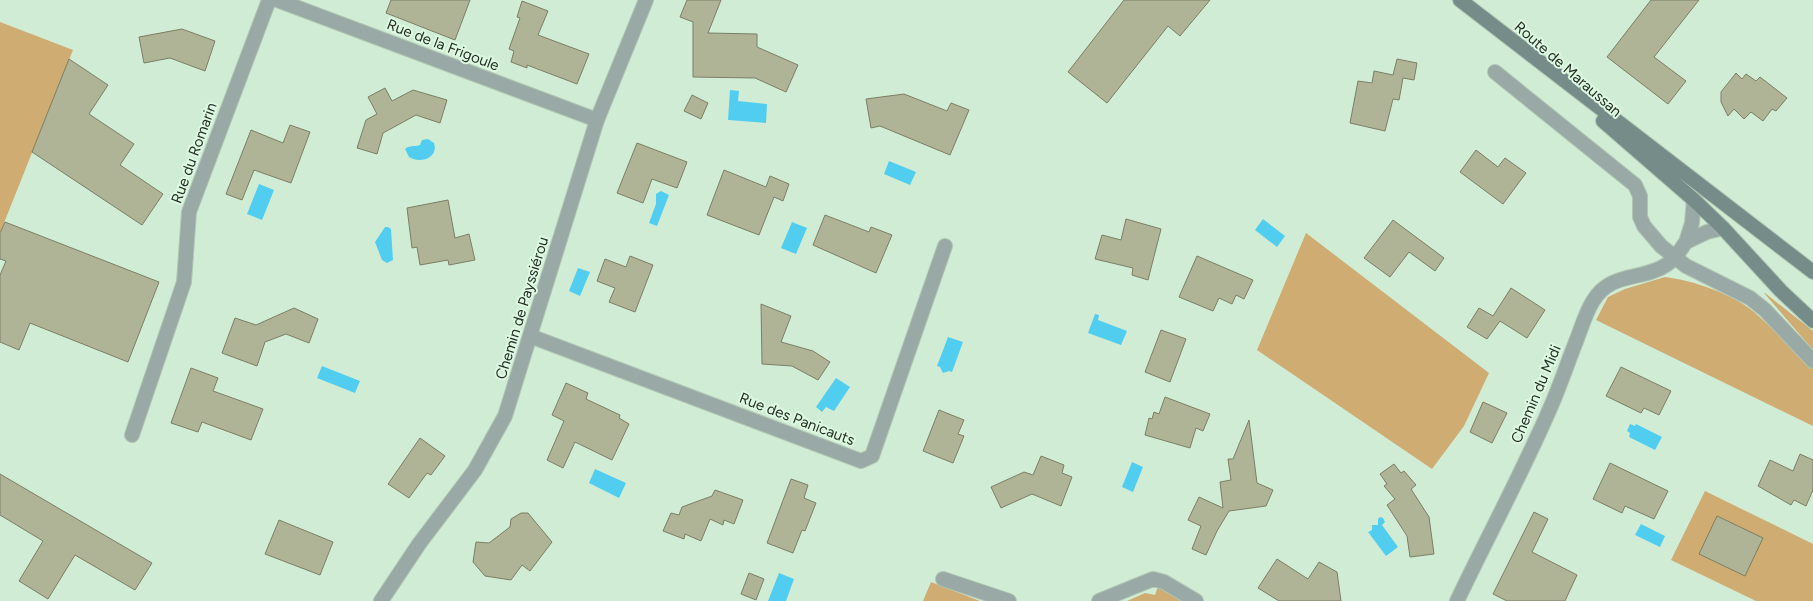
<svg xmlns="http://www.w3.org/2000/svg" width="1813" height="601" font-family="Figtree,sans-serif">
<rect width="100%" height="100%" fill="#d1ecd5"/>
<path fill="#ceac72" d="M0,22L73,50L0,233Z
M1306,233L1489,373L1464,426L1432,469L1257,350Z
M1665,277C1692,280 1733,294 1754,312C1775,330 1793,350 1813,368V426L1596,320L1608,297L1625,289Z
M1765,293L1813,331V350L1764,293Z
M1705,491L1813,544V601H1756L1671,560Z
M931,582L980,601H923Z
M1159,584L1186,601H1127L1145,593L1155,595Z"/>
<path fill="#51ceef" d="M730,90L739,91L738,101L767,104L766,123L728,120Z
M428,139L434,143C439,158 420,164 409,157L405,149C409,145 415,147 420,145L422,140Z
M889,161L916,172L910,185L884,174Z
M259,184L274,190L262,220L247,214Z
M661,191L669,195L657,226L649,223L656,204V194Z
M1263,219L1285,236L1277,247L1255,230Z
M792,222L807,228L796,254L781,248Z
M385,227H388L391,229L393,260L387,263L382,260L375,242Z
M578,268L590,272L580,296L569,291Z
M1095,314L1099,315L1098,320L1127,331L1121,345L1088,333Z
M948,337L963,342L952,372L949,371L943,373L940,367L937,366Z
M322,366L360,381L355,393L317,378Z
M836,378L850,387L834,411L826,407L822,412L816,407Z
M1630,424L1635,426L1636,424L1662,437L1655,450L1629,437L1630,433L1627,431Z
M1132,462L1143,467L1133,492L1122,487Z
M595,469L626,483L619,498L589,483Z
M1380,517L1383,518L1385,522L1382,525L1398,547L1386,556L1368,532L1372,530V525H1378V519Z
M1641,524L1665,536L1660,547L1635,535Z
M779,573L794,579L786,601H768Z"/>
<path fill="#b0b497" stroke="#7b7f64" d="M391,0H470L455,40L386,13Z
M687,0H721L708,33L757,34V47L798,65L786,92L755,78L693,77V22L680,17Z
M1124,0H1210L1180,36L1168,26L1107,103L1068,72Z
M1651,0H1699L1654,57L1686,81L1668,104L1607,57Z
M522,1L548,11L538,35L589,54L577,84L527,65V68L511,62L514,51L509,49L520,18L517,17Z
M182,29L215,41L205,71L170,58L144,63L139,37Z
M69,59L108,85L89,114L134,144L120,165L163,194L142,225L32,152Z
M1397,59L1417,63L1414,80L1403,78L1399,100L1393,99L1385,131L1350,123L1358,81L1372,83L1374,71L1393,75Z
M1736,73L1742,79L1746,74L1756,81L1760,77L1787,98L1776,111L1772,109L1763,121L1751,112L1744,119L1734,109L1728,116L1721,102V92Z
M385,88L392,101L413,90L447,100L440,123L416,115L383,133L377,154L357,148L366,120L377,114L368,97Z
M904,94L947,111L951,103L969,110L950,155L880,126L871,128L866,99Z
M692,95L708,103L701,119L684,111Z
M290,125L310,132L291,183L254,170L242,200L226,194L251,130L283,143Z
M637,143L687,162L677,188L652,179L643,203L617,193Z
M1476,150L1498,167L1505,158L1526,173L1503,204L1460,172Z
M724,170L766,187L770,176L789,184L783,201L774,197L759,235L707,215Z
M448,200L455,238L469,234L475,260L449,265L448,260L420,265L417,247L412,248L407,208Z
M825,215L869,232L871,227L892,235L876,273L813,245Z
M1126,219L1161,229L1148,280L1132,275L1133,268L1095,259L1102,235L1121,240Z
M1393,220L1444,258L1435,271L1409,252L1390,277L1364,258Z
M5,222L159,282L128,362L30,323L19,350L0,342V275L6,261L0,259V233Z
M630,256L653,265L635,312L609,302L615,288L597,281L605,259L626,267Z
M1197,256L1253,280L1244,299L1236,295L1232,304L1219,298L1213,311L1179,297Z
M1511,288L1545,310L1527,338L1500,321L1487,339L1467,327L1479,308L1493,316Z
M761,304L791,316L781,342L813,351L830,362L818,380L792,366L762,364Z
M294,308L318,319L309,343L286,334L265,342L257,366L222,353L235,318L256,325Z
M1161,330L1186,339L1170,382L1145,372Z
M1621,367L1671,391L1659,415L1644,408L1641,413L1606,396Z
M191,368L218,378L213,391L263,409L251,440L202,422L198,432L171,423Z
M566,383L588,393L586,399L620,415L619,418L629,424L612,460L575,442L563,468L547,460L564,421L552,415Z
M1165,397L1210,414L1203,431L1196,428L1190,448L1145,435L1149,418L1152,419L1154,412L1159,414Z
M1483,402L1507,413L1492,443L1470,432Z
M939,410L964,420L958,434L964,436L953,463L923,451Z
M1249,420L1257,483L1273,490L1266,506L1229,511L1217,531L1206,555L1192,549L1201,526L1188,520L1199,497L1223,508L1220,482L1231,480L1228,459H1233Z
M420,438L445,456L431,475L427,473L409,498L388,484Z
M1800,454L1813,460V490L1806,506L1794,500L1791,505L1758,486L1770,460L1793,471Z
M1041,456L1064,465L1062,473L1072,477L1061,506L1032,494L1001,508L991,487L1024,472L1033,475Z
M1610,463L1668,491L1654,519L1625,506L1622,513L1593,499Z
M1394,464L1401,473L1404,471L1416,485L1411,489L1429,517L1434,554L1410,557L1407,536L1387,505L1395,499L1384,486L1387,484L1380,474Z
M0,474L152,563L135,590L75,555L48,599L19,581L43,541L0,515Z
M791,479L808,485L804,498L816,503L805,531L802,530L793,553L767,543Z
M715,490L743,500L734,524L724,520L723,525L710,519L701,541L685,534L684,539L663,531L671,513L679,515L682,507L712,496Z
M1534,512L1548,519L1532,552L1577,575L1565,601H1507L1493,594Z
M521,513H528L552,542L530,571L522,565L511,580L485,576L473,562L476,542L489,543L510,527L511,519Z
M1717,516L1763,538L1745,576L1699,554Z
M279,520L333,542L320,575L265,554Z
M1277,559L1308,579L1319,562L1337,572L1341,601H1279L1258,588Z
M749,573L764,579L756,600L741,594Z"/>
<g fill="none" stroke-linecap="round" stroke-linejoin="round">
<g stroke="#afc6b2" stroke-width="16">
<path id="minor" d="M277,0L597,120
M1495,72L1635,185L1640,196V217L1644,226L1661,246L1686,266L1750,298L1765,310L1813,361
M1694,200L1692,223L1686,242L1707,232L1723,228
M530,336L861,461L872,456L945,246
M132,435L184,282L189,212L269,0
M943,579L1009,601
M1099,601L1153,579L1164,582L1196,601
M1457,601C1487,538 1520,477 1548,413C1559,389 1567,364 1577,339C1582,326 1586,312 1593,301C1611,271 1642,281 1666,265C1675,260 1680,250 1686,242"/>
</g>
<g stroke="#afc6b2" stroke-width="16">
<path id="tertiary" d="M381,601L419,544L475,470L505,416L597,120L646,0"/>
</g>
<g stroke="#afc6b2" stroke-width="16">
<path id="secondary" d="M1460,0L1813,272
M1603,121L1694,200L1723,228L1781,291L1813,321"/>
</g>
<use href="#minor" stroke="#99a9a6" stroke-width="14"/>
<use href="#tertiary" stroke="#99a9a6" stroke-width="14"/>
<use href="#secondary" stroke="#758c89" stroke-width="14"/>
</g>
<g text-anchor="middle" dominant-baseline="central" stroke-width="4" stroke-linejoin="round" paint-order="stroke">
<g font-size="15" fill="#263027" stroke="#def9e2">
<text transform="translate(443 45) rotate(21)">Rue de la Frigoule</text>
<text transform="translate(1568 69) rotate(41)">Route de Maraussan</text>
<text transform="translate(194 153) rotate(-70)">Rue du Romarin</text>
<text transform="translate(522 308) rotate(-73)">Chemin de Payssiérou</text>
<text transform="translate(1536 394) rotate(-67)">Chemin du Midi</text>
<text transform="translate(797 419) rotate(21)">Rue des Panicauts</text>
</g>
</g>
</svg>
